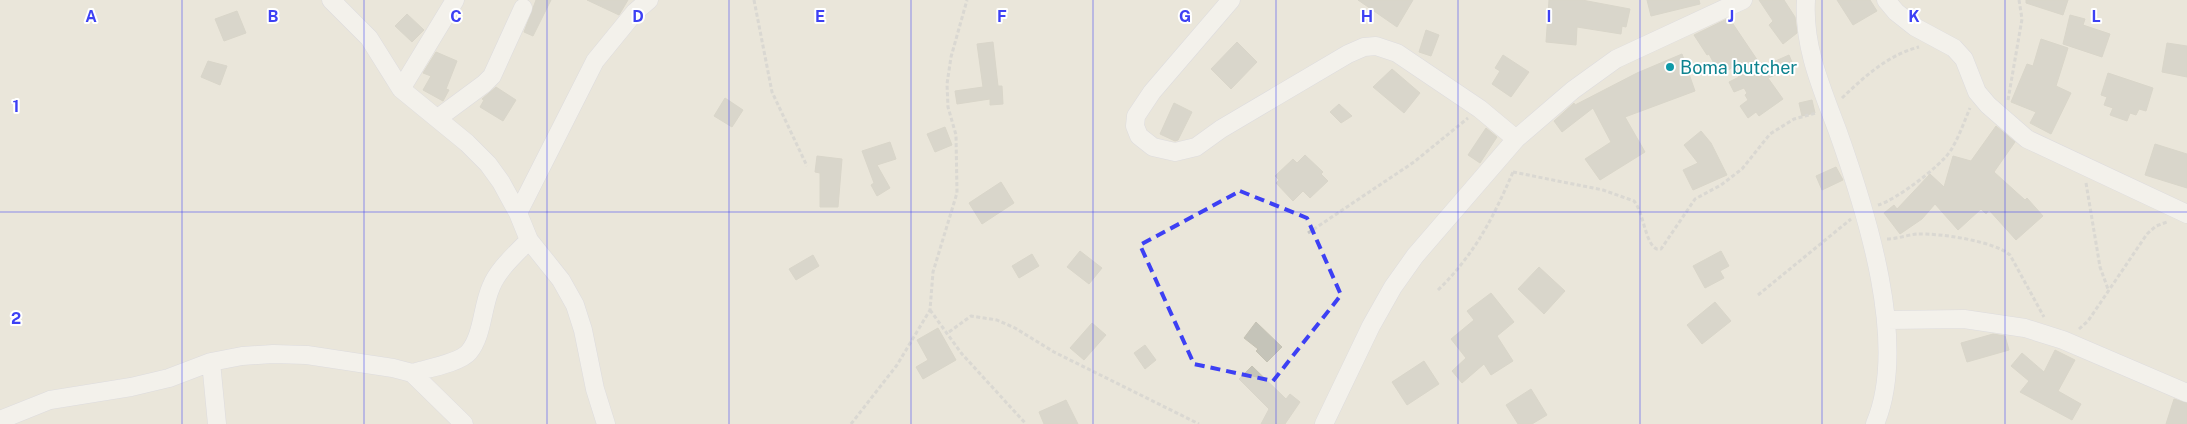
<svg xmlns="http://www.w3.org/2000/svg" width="2187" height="424" font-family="'Public Sans',sans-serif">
<rect width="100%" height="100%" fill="#eae6da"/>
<path fill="#c5c4b9" stroke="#c5c2b4" d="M536,0H551L533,36L524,32Z
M587,0H628L619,15Z
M1358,0H1413L1397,27Z
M1549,0H1582L1630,9L1626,27L1622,26L1621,34L1577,27L1576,45L1546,42Z
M1647,0H1699L1700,4L1651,16Z
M1759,0H1784L1795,17L1797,33L1783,44L1769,25L1773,21Z
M1837,0H1870L1877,11L1853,25Z
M2026,0H2068L2063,15L2026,3Z
M237,11L246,33L224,41L215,19Z
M407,14L424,30L412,42L395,26Z
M2070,15L2085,19L2083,25L2110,34L2102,57L2063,44Z
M1729,18L1762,67L1789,55L1794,67L1768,78L1783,99L1759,116L1756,112L1748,118L1740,106L1748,100L1745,95L1747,93L1744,88L1734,92L1729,82L1739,77L1733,67L1720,75L1709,54L1707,55L1694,35Z
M1426,30L1439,35L1431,56L1419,52Z
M2041,39L2068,48L2056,86L2071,93L2051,134L2030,123L2036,112L2011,102L2027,64L2033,66Z
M993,42L998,86H1002L1003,104L990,105V99L957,104L955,91L983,87L977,44Z
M1237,42L1257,62L1231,89L1211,69Z
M2167,43L2187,46V77L2162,72Z
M436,52L457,61L446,89L449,90L443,101L423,90L431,76L423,73Z
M1682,54L1695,91L1625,117L1645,152L1600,180L1585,159L1611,142L1593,108L1562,132L1554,121L1574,103L1575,105L1637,73Z
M1503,55L1529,72L1511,97L1492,84L1500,71L1495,68Z
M208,61L227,66L220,85L201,77Z
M1392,69L1420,93L1404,113L1373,87Z
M2108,73L2153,88L2146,111L2139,109L2136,115L2130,113L2127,121L2110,115L2113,108L2104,105L2107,97L2101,95Z
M496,87L516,100L503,121L480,107L484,100L482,99Z
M725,98L743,110L732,127L714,116Z
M1812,100L1815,113L1802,116L1799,103Z
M1174,103L1192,112L1178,140L1175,141L1160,134Z
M1339,104L1352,116L1341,123L1330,112Z
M1996,126L2015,142L1994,172L2025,200L2027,198L2043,216L2016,240L1989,210L1986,214L1981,209L1958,230L1935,204L1922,219L1900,234L1884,213L1894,205L1897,209L1930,174L1944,187L1953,156L1971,161Z
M945,127L952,145L935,152L927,134Z
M1486,128L1497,137L1480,163L1468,155Z
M1701,131L1711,143L1727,175L1693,190L1683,170L1698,163L1684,145Z
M890,142L896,159L877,165L890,188L877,196L871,185L874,183L862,151Z
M2155,144L2187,154V188L2145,175Z
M1305,155L1323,172L1321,174L1328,181L1310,198L1303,191L1293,201L1276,183L1279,180L1275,176L1293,159L1297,163Z
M817,156L842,159L838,207H820V173L815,172Z
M1836,167L1843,180L1822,190L1816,176Z
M1001,182L1014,203L982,224L969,203Z
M1080,251L1102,268L1089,284L1067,267Z
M1721,251L1729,266L1720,271L1724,278L1705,288L1693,266Z
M1032,254L1039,266L1019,278L1012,266Z
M813,255L819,266L796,280L789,269Z
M1539,267L1565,291L1544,314L1518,289Z
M1491,293L1514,322L1497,336L1513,361L1491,375L1484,364L1462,383L1452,371L1466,358L1451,339L1474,320L1467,311Z
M1715,302L1731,321L1702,344L1687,325Z
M1256,322L1282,347L1267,362L1256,351L1258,349L1244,338Z
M1092,323L1106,335L1084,360L1070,348Z
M938,328L956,360L923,379L916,367L928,360L917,340Z
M1993,334L2005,336L2009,350L1967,362L1961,343Z
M1145,345L1156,360L1145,369L1134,353Z
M2055,350L2075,360L2058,391L2081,404L2072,420L2020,392L2029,381L2011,366L2022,353L2044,372Z
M1424,361L1439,384L1407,405L1392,382Z
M1252,366L1286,399L1290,394L1300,402L1285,424H1261L1269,409L1239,379Z
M1531,389L1547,415L1532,424H1518L1506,405Z
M2174,399L2187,403V424H2166Z
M1066,400L1078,424H1044L1039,412Z"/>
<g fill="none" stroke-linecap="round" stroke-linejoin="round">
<g stroke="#cfd0e1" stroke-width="19">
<path id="minor" d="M331,0L369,38L401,89L467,143L488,164L501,182L518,213L529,240L561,280L575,305L583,330L595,389L606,424
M1231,0L1152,92L1136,116L1135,126L1139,136L1153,147L1175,152L1196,147L1221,129L1348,54L1364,47L1376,46L1397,53L1480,109L1516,139
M1806,0C1803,47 1822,89 1838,132C1866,211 1909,344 1875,424
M1886,0L1896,12L1915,27L1954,48L1964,59L1977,92L1988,105L2027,139L2187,214
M401,89L455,0
M438,118L484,84L492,76L523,8
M518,213L595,61L635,12L649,0
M1887,320L1964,319L2025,328L2063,340L2187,393
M211,362L217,424
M412,373C425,369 460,363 469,352C483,335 482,307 491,287C498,269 516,254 529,240
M0,420L50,400L131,387L169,378L211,362L242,356L273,354L307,355L393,368L412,373L464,424
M1324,424L1371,326L1393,287L1415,256L1516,139L1573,90L1616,59L1743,0"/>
</g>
<path stroke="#c7c7c7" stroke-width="3" stroke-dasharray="4 2.5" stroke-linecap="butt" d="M754,0L772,92L807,166
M1842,98C1865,76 1888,55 1919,47
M2008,100L2022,19L2019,0
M1513,172L1603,190L1634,201C1644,213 1645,244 1657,249H1661L1695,199L1721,185L1742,169L1770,134L1794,119L1816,113
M2086,183L2100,267L2108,289
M1878,205C1896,200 1941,166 1951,150C1959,137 1964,122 1970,108
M1308,233L1414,162L1468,118
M1887,239C1897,239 1907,235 1917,234C1939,233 1994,241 2010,255L2044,317
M1438,290C1475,254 1493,218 1513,172
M1758,295L1851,219
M930,310L962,354L1026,424
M2079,329L2088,321L2147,234L2156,226L2167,222
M949,332L971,316L997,320L1015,328L1054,352L1199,424
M851,424L897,365L930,310L933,272L957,193L956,135L948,107L947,84L951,57L967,0"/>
<use href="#minor" stroke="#fff" stroke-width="18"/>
</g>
<path d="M0 0H2187V424H0ZM1240,191L1307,218L1341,295L1273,381L1194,364L1140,245Z" fill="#eae6da" fill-opacity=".55" fill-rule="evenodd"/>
<path fill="none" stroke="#3d40f4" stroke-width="4" stroke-dasharray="10 6" stroke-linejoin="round" d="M1240,191L1307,218L1341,295L1273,381L1194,364L1140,245Z"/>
<path fill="none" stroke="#3d40f4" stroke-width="1" stroke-opacity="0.55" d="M182,0V424M364,0V424M547,0V424M729,0V424M911,0V424M1093,0V424M1276,0V424M1458,0V424M1640,0V424M1822,0V424M2005,0V424M0,212H2187"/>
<circle fill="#0f9aa8" stroke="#fff" stroke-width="2" cx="1670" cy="67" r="5"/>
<g text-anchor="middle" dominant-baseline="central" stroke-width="4" stroke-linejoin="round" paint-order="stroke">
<g font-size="18" fill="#0d838f" stroke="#fff" text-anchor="start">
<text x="1680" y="67">Boma butcher</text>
</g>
</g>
<g font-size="16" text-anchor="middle" font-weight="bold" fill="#3d40f4" stroke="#fff" stroke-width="4" stroke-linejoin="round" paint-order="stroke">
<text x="91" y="22">A</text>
<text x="273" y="22">B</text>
<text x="456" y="22">C</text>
<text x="638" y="22">D</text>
<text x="820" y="22">E</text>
<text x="1002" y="22">F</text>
<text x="1185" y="22">G</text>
<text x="1367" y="22">H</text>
<text x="1549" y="22">I</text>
<text x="1731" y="22">J</text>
<text x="1914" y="22">K</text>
<text x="2096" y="22">L</text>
<text x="16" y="112">1</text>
<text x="16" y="324">2</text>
</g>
</svg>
